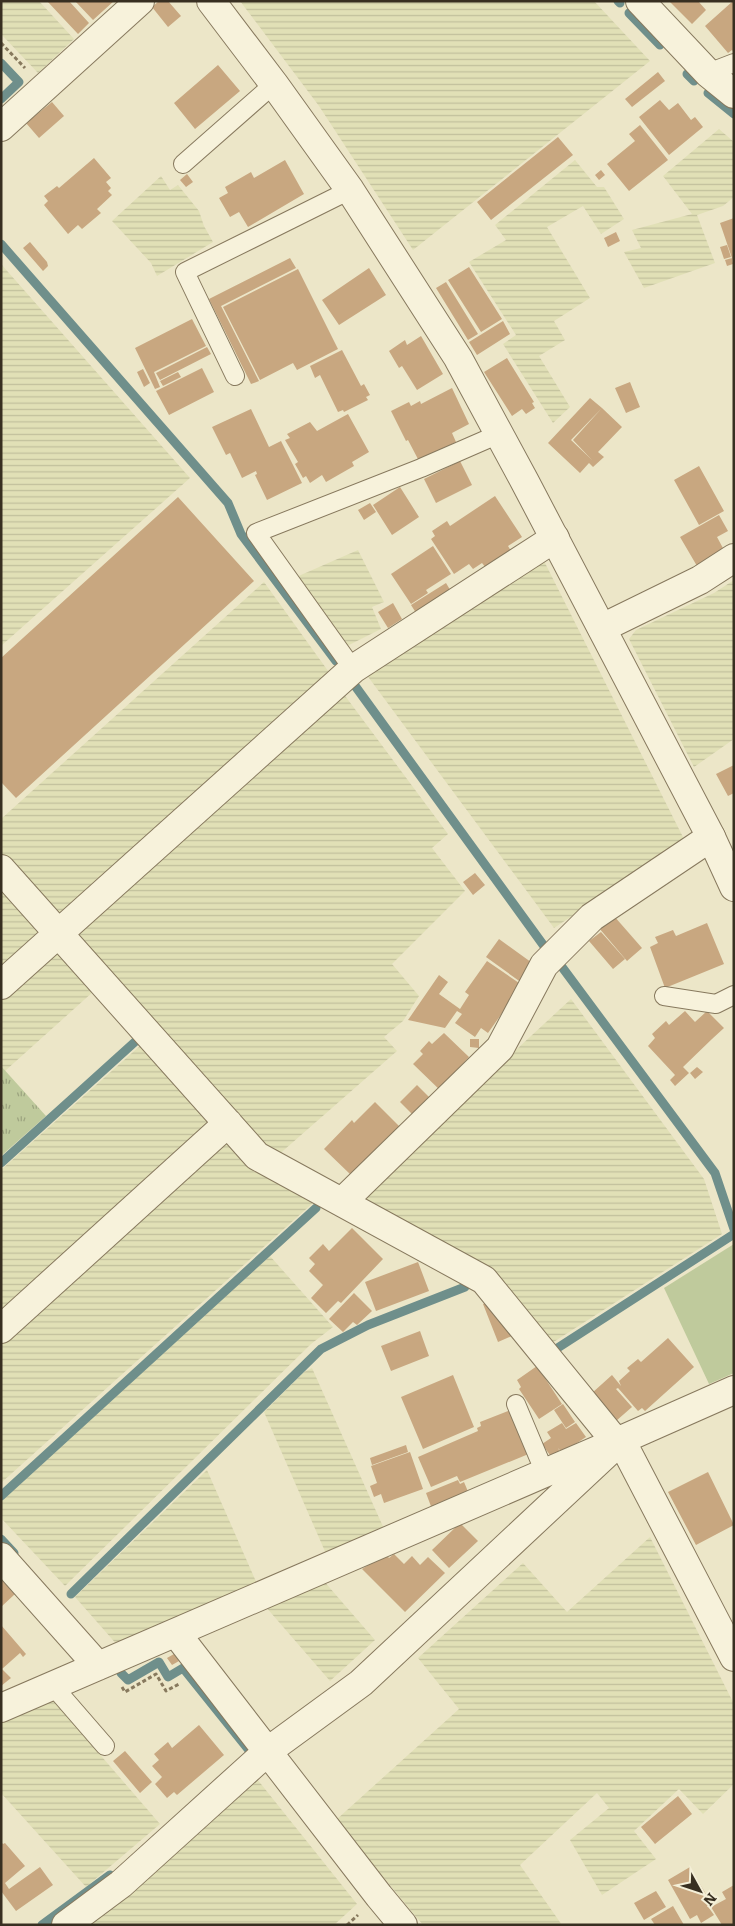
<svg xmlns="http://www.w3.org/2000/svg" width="735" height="1926" font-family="Literata,serif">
<defs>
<pattern id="farmland-rules" width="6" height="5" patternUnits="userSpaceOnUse" patternTransform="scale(1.25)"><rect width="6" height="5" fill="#e1e0b6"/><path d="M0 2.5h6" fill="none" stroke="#c2c09c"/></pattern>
<pattern id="grass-tufts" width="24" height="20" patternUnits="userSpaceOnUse" patternTransform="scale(1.25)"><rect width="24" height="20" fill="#bfca9c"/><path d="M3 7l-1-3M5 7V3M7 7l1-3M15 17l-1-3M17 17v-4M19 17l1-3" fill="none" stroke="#9ca47f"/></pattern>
</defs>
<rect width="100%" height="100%" fill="#ece6c8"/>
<path fill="url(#farmland-rules)" d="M1,1H39L74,39L38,73L1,34Z
M240,1H594L650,61L413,250L319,106Z
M719,129L734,142V197L723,206L697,215L715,263L644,288L624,252L641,248L632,230L692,214L663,176Z
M575,160L597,187H604L624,219L601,234L583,206L547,227L590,298L554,321L565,340L539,356L570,407L553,423L503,344L516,335L469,262L506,240L495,225Z
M161,176L170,190L178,185L199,211L204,226L213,242L157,276L151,263L112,221Z
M1,264L190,478L1,646Z
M358,550L384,602L372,607L381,629L343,648L294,578Z
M543,559L685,841L554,928L366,674Z
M734,580V739L694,767L629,639L636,630L714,593Z
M264,582L331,675L55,918L1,857V819Z
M340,689L448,834L432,848L465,891L392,964L419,996L403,1021L384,1037L397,1051L276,1157L70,927Z
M1,888L44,936L1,975Z
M54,945L94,991L5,1071L1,1066V992Z
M571,999L704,1179L722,1234L552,1343L360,1202L359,1195Z
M142,1044L213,1123L1,1313V1170Z
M224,1135L253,1171L314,1202L1,1483V1335Z
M270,1256L333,1327L311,1344L65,1586L1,1518V1501Z
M312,1368L385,1531L327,1556L264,1412L304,1372Z
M207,1470L258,1586L119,1647L75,1597Z
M650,1537L734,1704V1784L703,1814L679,1789L634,1831L656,1859L602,1895L570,1840L609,1808L597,1793L520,1865L562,1925H423L336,1820L459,1709L418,1658L523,1563L567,1612Z
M323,1580L375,1640L330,1681L265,1606Z
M52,1699L160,1824L86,1887L1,1793V1722Z
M257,1779L357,1904L334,1925H86Z"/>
<path fill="url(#grass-tufts)" d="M1,1066L46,1116L1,1156Z"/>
<path fill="#bfca9c" d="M734,1244V1373L709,1384L664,1288Z"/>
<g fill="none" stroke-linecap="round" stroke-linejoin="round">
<path stroke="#6f8f8b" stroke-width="9" d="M618,1L620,3
M629,13L660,45
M1,63L19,82L1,99
M687,74L694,81
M708,93L734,114
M1,244L228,503L241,534L336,661
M353,683L544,946
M562,967L715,1173L734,1229
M1,1163L137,1040
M556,1349L734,1234
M1,1496L316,1208
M1,1539L14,1553
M71,1594L321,1349L368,1325L465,1287
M121,1673L128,1680L159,1662L168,1677L183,1668L248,1749
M42,1925L110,1875"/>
</g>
<path fill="#c8a780" d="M47,1H69L89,23L78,34Z
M75,1H114L93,20Z
M159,1H168L181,16L168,27L152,7Z
M669,1H698L706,10L692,24Z
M733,1L734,52L732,50L728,53L705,26Z
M218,65L240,91L195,129L174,103Z
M658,72L665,81L632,107L625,99Z
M660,100L669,110L678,103L691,120L695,117L703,127L669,155L639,117Z
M52,102L64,116L39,138L26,123Z
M640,125L668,160L629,191L607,164L635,141L629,134Z
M558,137L573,155L491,220L477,202Z
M94,158L111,178L106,182L111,188L108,191L112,195L97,209L101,213L82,229L78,225L68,234L44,205L48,201L44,196L57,186L59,188Z
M285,160L304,194L248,227L239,212L230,217L219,198L228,193L225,187L251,172L254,178Z
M601,170L605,175L599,180L595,175Z
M187,174L193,182L186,187L180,180Z
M734,218V261H733L720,223Z
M616,232L620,241L608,247L604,238Z
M30,242L47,262L48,266L43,271L23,248Z
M727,245L731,257L724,259L720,247Z
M290,258L296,268L221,306L259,381L251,384L209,299Z
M732,258L733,264L727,266L725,260Z
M469,267L502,319L481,332L448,280Z
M369,268L386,295L339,325L322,300Z
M298,269L338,349L297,370L293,363L260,380L223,307Z
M446,282L478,334L468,340L436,288Z
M192,319L206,346L154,372L160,387L155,389L135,348Z
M503,321L510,334L477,355L469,342Z
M421,336L443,374L417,390L402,366L399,368L389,351L405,340L407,345Z
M207,347L211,354L160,380L156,373Z
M342,350L361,386L364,384L370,395L366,397L368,400L344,412L343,410L338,412L320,375L315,378L310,366Z
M507,358L534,402L532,403L535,408L526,414L522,409L512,416L484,372Z
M202,368L214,392L169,415L156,391Z
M143,369L150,383L144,387L137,372Z
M178,372L181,377L163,386L160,381Z
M630,382L640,407L626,413L615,388Z
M452,388L469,424L452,433L456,442L419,461L408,440L406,441L391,411L409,402L411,406L420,401L421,404Z
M590,398L602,408L571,440L592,460L573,440L602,408L622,427L598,452L604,457L593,467L589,463L580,473L548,443Z
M251,409L269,447L281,441L302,483L267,500L255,475L257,474L256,471L242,478L230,453L226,455L212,427Z
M348,414L369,452L352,462L354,466L326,482L322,475L310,483L306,476L303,478L295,464L298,462L285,440L290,438L287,434L310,422L317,431Z
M460,461L472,485L436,503L424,479Z
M699,466L724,511L699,525L674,480Z
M400,487L419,517L392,535L373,505Z
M495,496L522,537L508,546L511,551L486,568L482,563L473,569L469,564L454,574L431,539L435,536L432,531L447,521L450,526Z
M178,497L254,581L16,798L1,782V658Z
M370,503L376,512L364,520L358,510Z
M719,515L728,531L717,537L724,550L697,566L680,537Z
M433,546L451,574L426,590L428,593L411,604L391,574Z
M446,583L452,593L418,616L411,605Z
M393,603L402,619L388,628L378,612Z
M734,765V793L728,796L716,774Z
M475,873L485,885L473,895L463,882Z
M614,916L642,948L627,961L599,928Z
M707,923L724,964L665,988L650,947L658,943L655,937L673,930L676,936Z
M601,932L625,959L613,969L589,941Z
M499,939L535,965L522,983L486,957Z
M487,961L522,985L488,1033L481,1028L475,1037L455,1023L462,1014L457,1011L445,1028L408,1020L439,975L448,982L439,994L460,1009L469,995L465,992Z
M685,1011L695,1022L707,1011L724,1028L712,1039L707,1034L712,1039L683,1067L689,1073L675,1086L670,1080L675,1075L648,1046L655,1038L652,1034L666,1021L669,1025Z
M444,1033L469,1057L460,1067L464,1071L443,1093L413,1064L423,1054L420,1051L429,1041L432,1044Z
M470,1039H479V1048L470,1047Z
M697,1067L703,1072L695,1079L690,1073Z
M417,1085L434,1102L417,1119L400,1102Z
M375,1102L402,1129L351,1175L324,1149L352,1120L354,1123Z
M352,1228L383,1259L341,1303L338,1301L326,1313L311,1298L323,1285L309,1271L315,1264L309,1258L323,1244L329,1251Z
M418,1262L429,1291L376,1311L365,1282Z
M354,1293L372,1311L357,1325L353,1322L343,1332L329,1319Z
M488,1302L512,1336L498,1342L483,1304Z
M420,1331L429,1356L391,1371L381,1346Z
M668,1338L694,1367L645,1411L642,1408L638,1411L618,1388L616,1389L632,1407L616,1421L592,1393L612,1375L621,1386L619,1381L630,1371L627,1368L638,1359L641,1362Z
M537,1366L562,1404L539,1419L519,1389L521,1387L517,1380Z
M453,1375L474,1427L423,1449L401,1397Z
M563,1404L575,1422L566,1428L554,1410Z
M513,1409L531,1453L460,1482L457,1476L431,1487L418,1457L478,1431L477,1428L481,1426L480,1422Z
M562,1423L566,1429L576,1423L586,1437L562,1453L558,1448L560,1452L552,1458L542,1444L551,1438L547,1432Z
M406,1445L408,1452L372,1465L370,1458Z
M410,1452L423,1489L384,1503L381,1494L374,1497L370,1486L377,1483L371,1466Z
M708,1472L734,1525L696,1545L668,1492Z
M458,1480L460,1484L464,1482L469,1494L432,1509L426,1493Z
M460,1523L478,1541L449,1568L432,1550Z
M386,1554L389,1558L394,1554L404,1564L412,1556L420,1565L428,1557L445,1573L405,1612L362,1569Z
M1,1579L15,1594L1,1607Z
M1,1625L26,1654L23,1657L20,1653L2,1669L11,1678L1,1686Z
M174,1654L179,1661L172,1665L167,1658Z
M199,1725L224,1755L177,1795L174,1792L167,1798L155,1784L162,1777L152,1766L159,1760L154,1754L168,1742L172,1748Z
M125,1751L152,1782L140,1793L113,1761Z
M678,1796L692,1814L655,1844L641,1827Z
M1,1842L3,1844L5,1843L25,1866L5,1883L9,1889L40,1867L53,1885L16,1911L1,1891Z
M690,1867L713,1906L726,1899L722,1892L734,1885V1925H722L711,1907L709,1908L714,1915L701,1923L697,1915L690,1919L668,1880Z
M656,1891L666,1907L644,1920L634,1903Z
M673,1906L684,1925H655L651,1919Z"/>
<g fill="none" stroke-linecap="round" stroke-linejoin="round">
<g stroke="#87795e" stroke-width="20">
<path id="service" d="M708,73L734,63
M183,164L274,84
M235,376L185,272L350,190
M353,669L256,533L421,468L499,434
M664,996L716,1004L734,995
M516,1404L545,1473
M53,1686L105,1746"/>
</g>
<g stroke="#87795e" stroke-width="30">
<path id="minor" d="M640,1L708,73L734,94
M1,127L140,1
M602,628L700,580L734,558
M1,869L257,1156L484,1280L616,1442
M1,985L353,669L555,538
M342,1202L500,1048L544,965L592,917L711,837
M1,1329L228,1123
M1,1557L98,1666
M176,1633L379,1896L403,1925
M1,1708L621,1440L734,1657
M66,1925L121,1884L268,1751L361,1683L621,1440L734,1390"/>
</g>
<g stroke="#87795e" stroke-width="30">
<path id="tertiary" d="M211,1L274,84L350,190L458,358L525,482L711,837L734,887"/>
</g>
<path stroke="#87795e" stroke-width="3" stroke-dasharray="4 2.5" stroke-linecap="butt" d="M1,43L25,68
M122,1687L125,1692L156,1674L166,1691L179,1684
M347,1925L358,1915"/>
<use href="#service" stroke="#f7f2db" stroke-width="18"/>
<use href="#minor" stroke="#f7f2db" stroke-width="28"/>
<use href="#tertiary" stroke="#f7f2db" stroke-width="28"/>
</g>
<rect width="735" height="1926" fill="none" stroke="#382f21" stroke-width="5"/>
<g transform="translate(700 1891) rotate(130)" stroke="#f4efd7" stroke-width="4" paint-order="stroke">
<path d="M0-4L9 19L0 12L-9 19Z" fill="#382f21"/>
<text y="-8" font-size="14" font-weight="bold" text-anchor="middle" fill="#382f21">N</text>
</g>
</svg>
